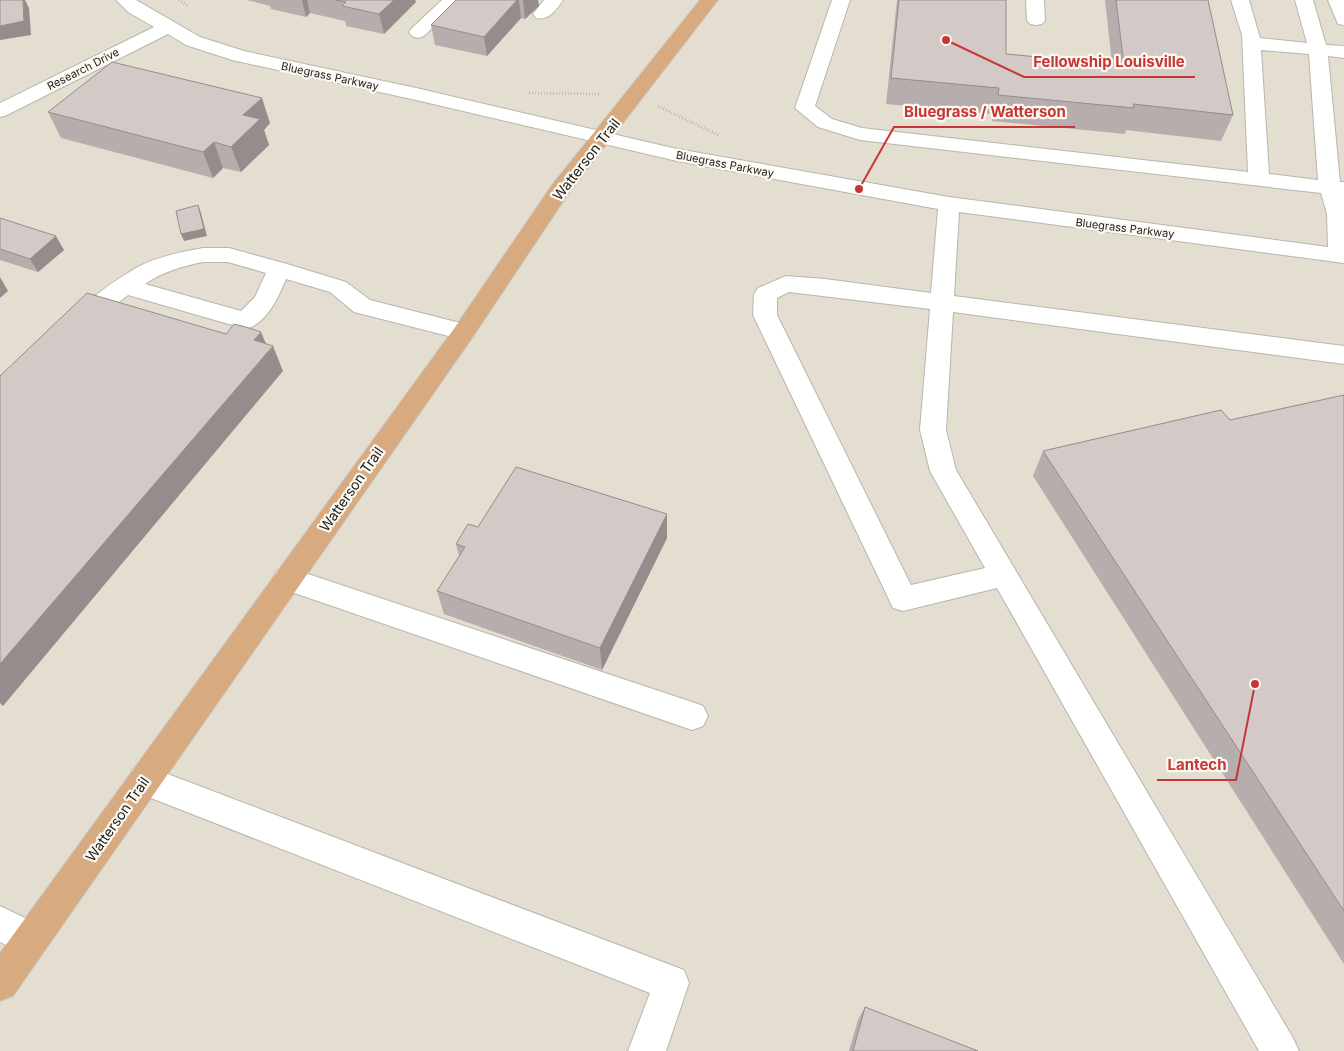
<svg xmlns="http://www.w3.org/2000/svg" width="1344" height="1051" font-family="Inter,sans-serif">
<rect width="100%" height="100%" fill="#eeebe3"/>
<path fill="#e3decf" d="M0,0H1344V1051H0Z"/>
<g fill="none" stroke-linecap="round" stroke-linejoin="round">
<g stroke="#b8b5ae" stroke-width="2">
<path id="minor" d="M116,0H136L200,37L244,51L416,88L677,149L949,197L1328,247L1327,214L1321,193L860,140L818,127L795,108L832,0H850L815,106L832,119L862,128L1248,172L1242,35L1231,0H1249L1260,38L1307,43L1295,0H1313L1326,45L1344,46V58L1328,56L1340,182H1344V263L959,212L954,296L1344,346V364L953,312L946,430L956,470L1293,1038L1299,1051H1259L997,588L903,611L893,608L753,315L754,294L758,288L786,276L825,279L931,293L938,209L677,161L416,100L232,60L186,45L168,34L7,115L0,117V103L154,27L128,12ZM1261,50L1309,54L1318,180L1269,174ZM789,292L930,309L920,430L930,471L985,568L911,585L777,315V298Z
M442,0H461L424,36L418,38L412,36L409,32L412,28Z
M544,0H563C556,10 549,21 536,18L533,14Z
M1026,0H1044L1045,20L1042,24L1036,25L1030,24L1027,20Z
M1328,0H1344V25L1338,24Z
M203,248H229L287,264L346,282L370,300L472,326L476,332L472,338L464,340L362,314L354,312L330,292L286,279C278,298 267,323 246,329L128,295L85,328L77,330L69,328L65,322L69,316C90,299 112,282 136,268C156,257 180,252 203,248ZM203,262H228L266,273L255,297L241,311L145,284C162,272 183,266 203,262Z
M287,567L692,702L703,706L708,716L703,726L692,730L277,587L273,579L277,571Z
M144,765L684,970L689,983L666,1051H628L650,993L133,791L128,780L133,769Z
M0,906L44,927L50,939L44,951L32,957L0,942Z"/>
</g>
<g stroke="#c9c9c8" stroke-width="2">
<path id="major" d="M700,0H718L568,194L472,338L13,996L0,1001V953L456,326L552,185Z"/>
</g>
<path stroke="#918f8a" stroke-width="2.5" stroke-dasharray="0.5 2.5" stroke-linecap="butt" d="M179,0L187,5
M529,93L601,94
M658,106L718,135"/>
<use href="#minor" fill="#fff" fill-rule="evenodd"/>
<use href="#major" fill="#d8aa80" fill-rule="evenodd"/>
</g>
<path fill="#b5aeac" d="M247,0H415L416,2L384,34L346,26L345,21L310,13L306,17L271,9L270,6Z
M456,0H538L539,6L525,19L521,18L487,56L435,45L431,25Z
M897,0H1006V54L1112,64L1105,0H1208L1233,115L1221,141L1126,130L1125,134L992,121V114L886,104Z
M48,112L270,123L264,130L269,145L241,172L223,168L213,178L61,138Z
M0,218L64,250L38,272L0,260Z
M1344,395V964L1033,476L1043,451L1230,420Z
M667,514V538L602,670L444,614L437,591L459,556L456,544L478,527Z
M865,1007L978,1051H849L858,1020Z"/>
<path fill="#948d8c" d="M23,0H25L29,8L31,35L0,40V26Z
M302,0H307L310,13L306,17Z
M394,0H415L416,2L384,34L379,14Z
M517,0H519L521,18L487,56L484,37Z
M523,0H538L539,6L525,19Z
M262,98L270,123L264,130L269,145L241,172L231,147L243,115Z
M214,142L223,168L213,178L203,152Z
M198,205L201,213L207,236L184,241L181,234Z
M56,236L64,250L38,272L30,259Z
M0,277L8,291L0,298Z
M261,332L269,351L273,346L283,371L3,706L0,703V664L254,340Z
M667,514V538L602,670L600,648Z"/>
<path fill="#d3cac8" stroke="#948d8c" d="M0,0H23L24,21L0,26Z
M336,0H394L379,14L342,6L346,2Z
M456,0H517L484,37L431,25Z
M899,0H1006V54L1124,65L1116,0H1208L1233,115L1133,104L1134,108L998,95L999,88L891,78Z
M112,62L262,98L243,115L260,119L231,147L214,142L203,152L48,112Z
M198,205L204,229L181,234L176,211Z
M0,218L56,236L30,259L0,249Z
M87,293L226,334L234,324L246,327L261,332L254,340L273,346L0,664V376Z
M1344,395V911L1043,451L1221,410L1230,420Z
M516,467L667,514L600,648L437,591L465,547L456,544L468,524L478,527Z
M865,1007L978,1051H853Z"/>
<g text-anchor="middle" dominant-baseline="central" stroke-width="4.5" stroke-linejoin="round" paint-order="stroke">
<g font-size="11" fill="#1e1d1a" stroke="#fbf9f1">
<text transform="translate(83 69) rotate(-27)">Research Drive</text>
<text transform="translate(330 76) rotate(12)">Bluegrass Parkway</text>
<text transform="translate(725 164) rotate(11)">Bluegrass Parkway</text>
<text transform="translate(1125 228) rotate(7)">Bluegrass Parkway</text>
</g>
<g font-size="14" fill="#1e1d1a" stroke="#fbf9f1">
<text transform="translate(586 159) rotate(-52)">Watterson Trail</text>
<text transform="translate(351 489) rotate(-55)">Watterson Trail</text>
<text transform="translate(117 819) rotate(-55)">Watterson Trail</text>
</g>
</g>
<path fill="none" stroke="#c53735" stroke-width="2" d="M946 40L1024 77H1195M859 189L894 127H1075M1255 684L1236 780H1157"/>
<g fill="#c53735" stroke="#fbf9f1" stroke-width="2">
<circle cx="946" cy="40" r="5"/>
<circle cx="859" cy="189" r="5"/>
<circle cx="1255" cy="684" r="5"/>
</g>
<g font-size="15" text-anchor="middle" font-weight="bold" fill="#c53735" stroke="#fbf9f1" stroke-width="4.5" stroke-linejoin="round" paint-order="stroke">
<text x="1109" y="67">Fellowship Louisville</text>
<text x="985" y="117">Bluegrass / Watterson</text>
<text x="1197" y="770">Lantech</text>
</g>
</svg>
